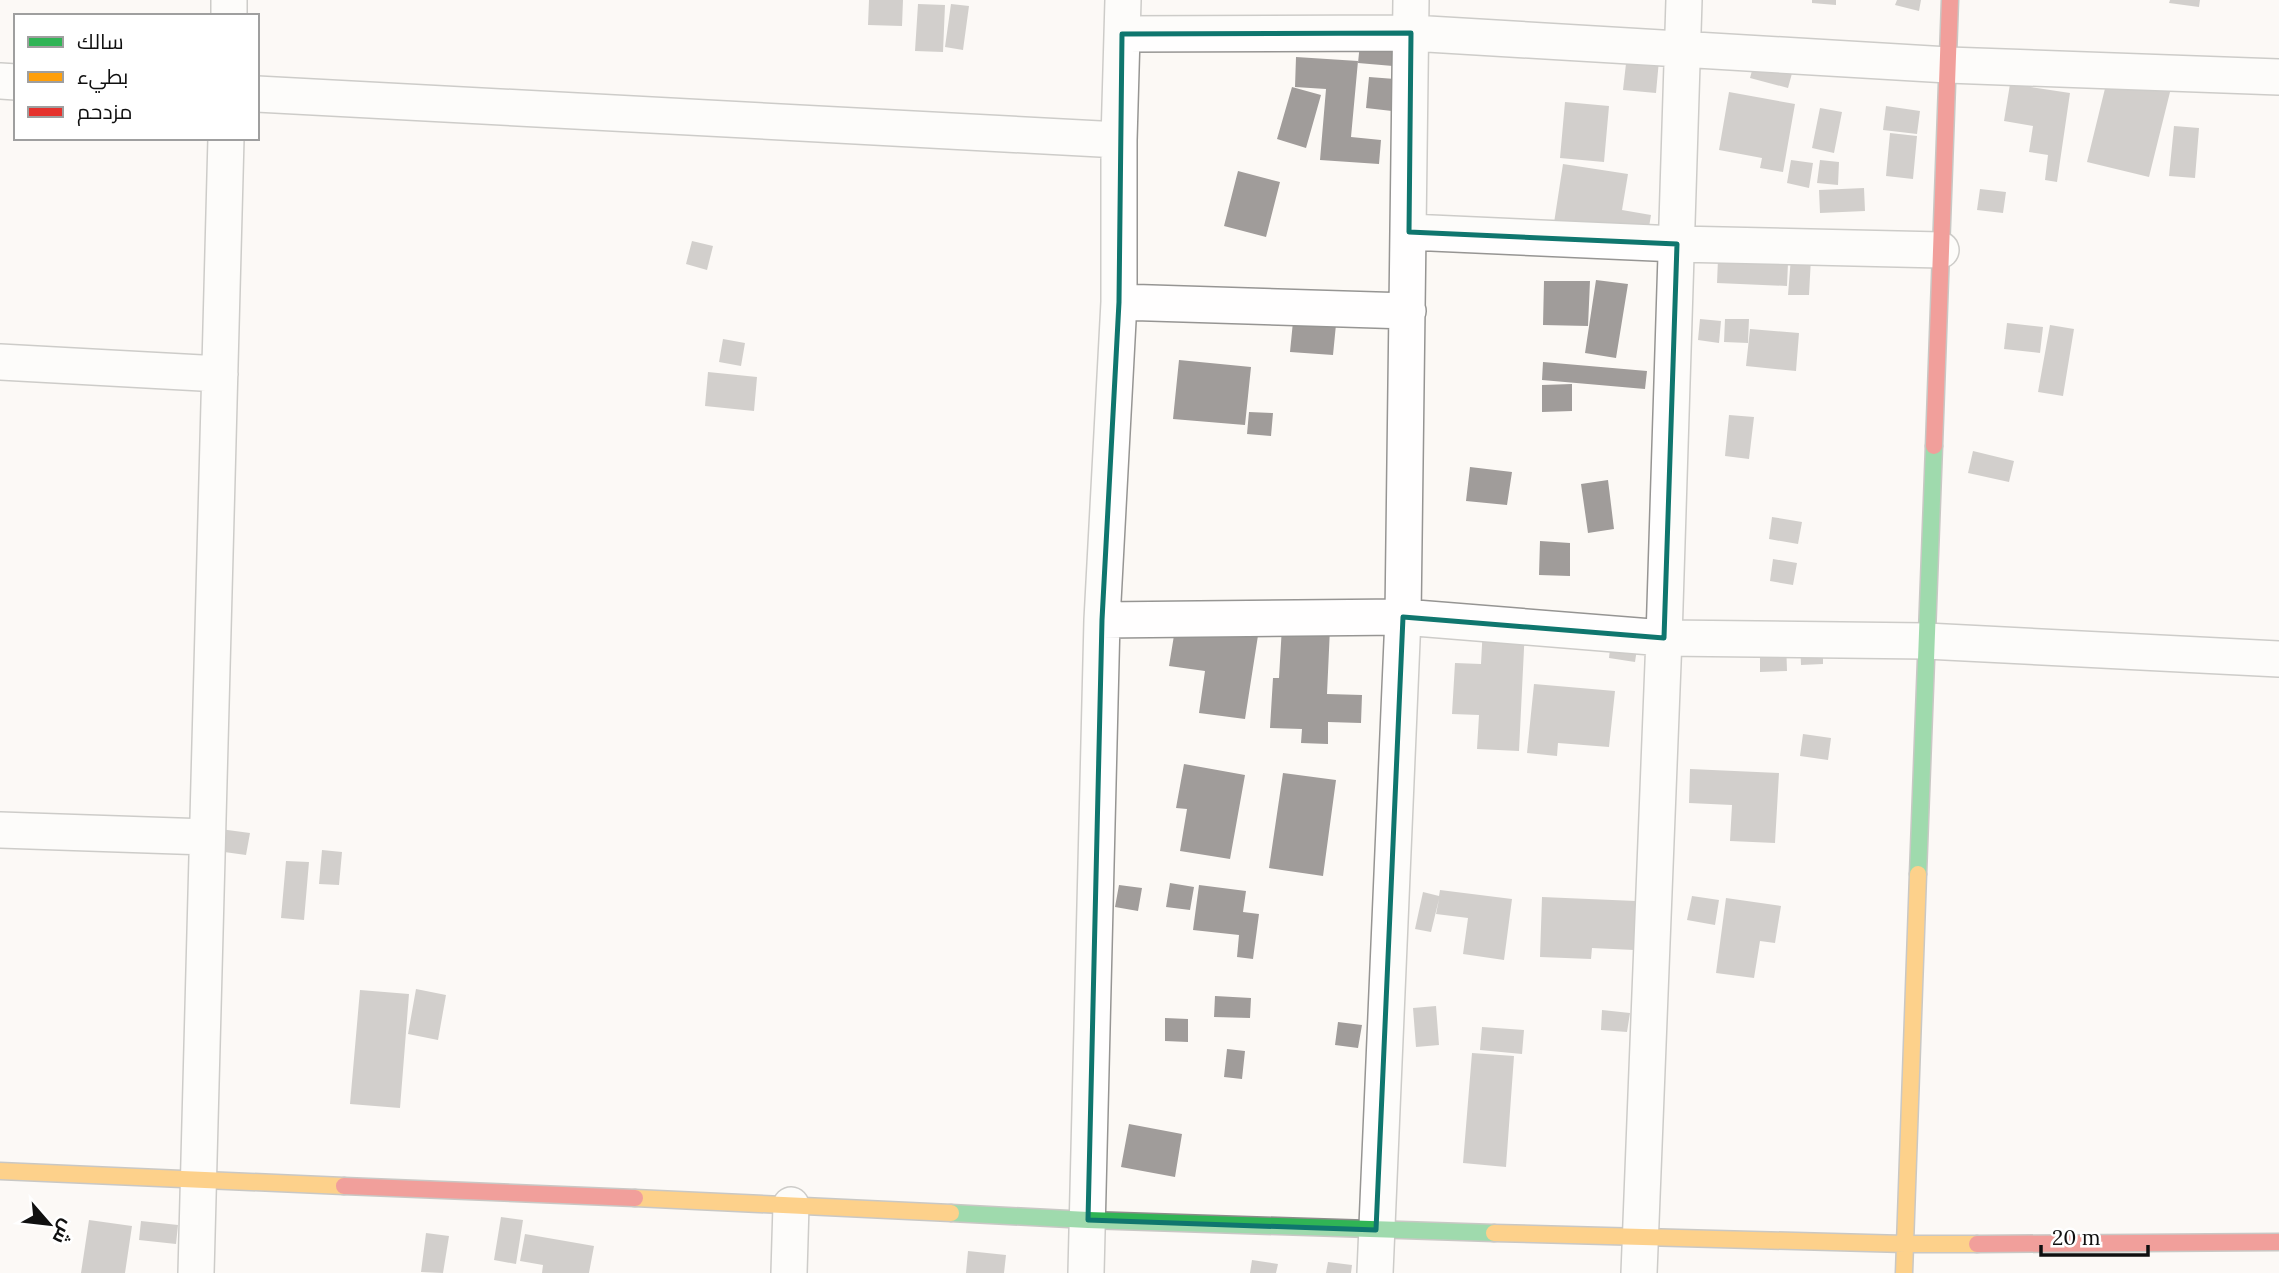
<svg xmlns="http://www.w3.org/2000/svg" width="2279" height="1273" font-family="Lora,Cairo,serif">
<rect width="100%" height="100%" fill="#fcf9f5"/>
<path fill="#a09c9a" d="M869,0H903L902,26L868,25Z
M1812,0H1836V5L1812,3Z
M1897,0H1921L1919,11L1895,5Z
M2170,0H2200L2199,7L2169,3Z
M918,4L945,5L943,52L915,51Z
M951,4L969,6L963,50L945,47Z
M1361,33L1396,36L1393,66L1358,63Z
M1628,46L1660,49L1656,93L1623,90Z
M1756,56L1794,66L1788,88L1750,78Z
M1296,57L1358,61L1351,137L1381,140L1379,164L1320,160L1326,89L1295,87Z
M2110,68L2172,84L2149,177L2087,162Z
M1369,77L1395,79L1392,111L1366,108Z
M2010,84L2070,93L2057,182L2045,180L2048,155L2029,152L2033,126L2004,121Z
M1292,87L1321,95L1306,148L1277,139Z
M1729,92L1795,104L1783,172L1760,168L1762,158L1719,150Z
M1565,102L1609,106L1604,162L1560,158Z
M1886,106L1920,111L1917,134L1883,130Z
M1820,108L1842,112L1834,153L1812,148Z
M2174,126L2199,128L2195,178L2169,176Z
M1890,133L1917,136L1913,179L1886,176Z
M1791,160L1813,163L1809,188L1787,183Z
M1820,160L1839,162L1838,185L1817,183Z
M1563,164L1628,174L1622,210L1651,215L1645,251L1552,236Z
M1238,171L1280,182L1266,237L1224,226Z
M1864,188L1865,211L1820,213L1819,190Z
M1980,189L2006,192L2003,213L1977,210Z
M692,241L713,246L707,270L686,264Z
M1791,257L1811,258L1809,295H1788Z
M1718,259L1788,263L1787,286L1717,283Z
M1596,280L1628,284L1616,358L1585,353Z
M1544,281H1590L1588,326L1543,325Z
M1295,301L1338,304L1333,355L1290,352Z
M1700,319L1721,321L1719,343L1698,340Z
M1725,319H1749L1748,343L1724,342Z
M2007,323L2043,327L2040,353L2004,349Z
M2050,325L2074,329L2063,396L2038,392Z
M1750,329L1799,333L1796,371L1746,366Z
M723,339L745,343L741,366L719,362Z
M1179,360L1251,367L1245,425L1173,419Z
M1543,362L1647,371L1645,389L1542,380Z
M708,372L757,377L754,411L705,406Z
M1572,384V411L1542,412V385Z
M1249,412L1273,413L1271,436L1247,434Z
M1729,415L1754,417L1749,459L1725,456Z
M1973,451L2014,461L2009,482L1968,473Z
M1470,467L1512,472L1507,505L1466,501Z
M1608,480L1614,529L1588,533L1581,484Z
M1772,517L1802,522L1798,544L1769,539Z
M1540,541L1570,543V576L1539,575Z
M1773,559L1797,563L1793,585L1770,581Z
M1177,617L1259,629L1245,719L1199,713L1205,671L1169,666Z
M1282,626L1330,628L1327,694L1362,695L1361,723L1328,722V744L1301,743L1302,729L1270,728L1273,678H1279Z
M1483,626L1525,628L1519,751L1477,749L1479,715L1452,714L1455,663L1481,664Z
M1612,632L1639,636L1635,662L1609,658Z
M1823,638V664L1801,665L1800,639Z
M1760,641H1786L1787,671L1760,672Z
M1534,684L1615,691L1609,747L1558,743L1557,756L1527,753Z
M1803,734L1831,738L1828,760L1800,756Z
M1184,764L1245,775L1230,859L1180,851L1187,809L1176,808Z
M1690,769L1779,773L1775,843L1730,841L1732,805L1689,803Z
M1283,773L1336,780L1323,876L1269,868Z
M220,829L250,833L246,855L217,851Z
M322,850L342,852L339,885L319,884Z
M286,861L309,862L304,920L281,918Z
M1170,883L1194,887L1190,910L1166,907Z
M1119,885L1142,888L1138,911L1115,907Z
M1199,885L1246,891L1243,912L1259,914L1253,959L1237,957L1239,935L1193,930Z
M1440,890L1512,899L1504,960L1463,954L1468,918L1436,914L1439,899L1431,932L1415,929L1423,892L1439,896Z
M1692,896L1719,900L1715,925L1687,920Z
M1542,897L1636,901L1634,950L1592,948L1591,959L1540,957Z
M1726,898L1781,906L1775,943L1760,941L1754,978L1716,973Z
M416,989L446,995L438,1040L408,1034Z
M360,990L409,994L400,1108L350,1104Z
M1215,996L1251,998L1250,1018L1214,1017Z
M1436,1006L1439,1045L1416,1047L1413,1008Z
M1602,1010L1630,1013L1627,1032L1601,1030Z
M1165,1018L1188,1019V1042L1165,1041Z
M1338,1022L1362,1025L1358,1048L1335,1045Z
M1482,1027L1524,1030L1522,1054L1480,1050Z
M1227,1049L1245,1051L1242,1079L1224,1077Z
M1472,1053L1514,1056L1506,1167L1463,1163Z
M1129,1124L1182,1134L1175,1177L1121,1167Z
M501,1217L523,1220L516,1264L494,1260Z
M89,1220L132,1226L125,1273H81Z
M141,1221L178,1225L176,1244L139,1240Z
M426,1233L449,1236L443,1273L421,1272Z
M525,1234L594,1246L589,1273H542L543,1265L520,1261Z
M968,1251L1006,1255L1004,1273H966Z
M1252,1260L1278,1264L1276,1273H1250Z
M1328,1262L1352,1265L1351,1273H1326Z"/>
<g fill="none" stroke-linecap="round" stroke-linejoin="round">
<g stroke="#969593" stroke-width="38">
<path id="street" d="M229,16V0
M1122,34L1411,33L1948,65L2279,77
M0,81L16,82
M257,94L1119,140
M1409,232L1677,244L1941,250
M1119,302L1408,311
M0,362L220,374
M1102,620L1403,617L1664,638L1926,641L2279,659
M0,830L207,837
M196,1273L226,138
M789,1273L791,1205
M1086,1273L1102,620L1119,302V140L1123,0
M1375,1273L1403,617L1411,0
M1639,1273L1664,638L1684,0"/>
</g>
<g stroke="#8d8c8a" stroke-width="19">
<path id="fast" d="M1918,874L1934,446
M951,1213L1088,1220L1494,1233"/>
</g>
<g stroke="#8d8c8a" stroke-width="19">
<path id="slow" d="M0,1171L344,1186
M635,1198L951,1213
M1494,1233L1905,1244H1977
M1904,1273L1918,874"/>
</g>
<g stroke="#8d8c8a" stroke-width="19">
<path id="jam" d="M1934,446L1950,0
M344,1186L635,1198
M1977,1244L2279,1242"/>
</g>
<use href="#street" stroke="#fffefe" stroke-width="35"/>
<use href="#fast" stroke="#30b455" stroke-width="16"/>
<use href="#slow" stroke="#ff9f0a" stroke-width="16"/>
<use href="#jam" stroke="#e5322d" stroke-width="16"/>
</g>
<path d="M0 0H2279V1273H0ZM1411,33L1409,232L1677,244L1664,638L1403,617L1376,1230L1088,1220L1102,620L1119,302L1122,34Z" fill="#fcf9f5" fill-opacity=".55" fill-rule="evenodd"/>
<path fill="none" stroke="#0f766e" stroke-width="5" stroke-linejoin="round" d="M1411,33L1409,232L1677,244L1664,638L1403,617L1376,1230L1088,1220L1102,620L1119,302L1122,34Z"/>
<rect x="14" y="14" width="245" height="126" fill="#ffffff" stroke="#9f9f9f" stroke-width="2"/>
<rect x="28" y="37" width="35" height="10" fill="#30b455" stroke="#9f9f9f" stroke-width="2"/>
<text x="77" y="49" font-size="21" fill="#101010">سالك</text>
<rect x="28" y="72" width="35" height="10" fill="#ff9f0a" stroke="#9f9f9f" stroke-width="2"/>
<text x="77" y="84" font-size="21" fill="#101010">بطيء</text>
<rect x="28" y="107" width="35" height="10" fill="#e5322d" stroke="#9f9f9f" stroke-width="2"/>
<text x="77" y="119" font-size="21" fill="#101010">مزدحم</text>
<g transform="translate(49 1224) rotate(118)" stroke="#ffffff" stroke-width="5" paint-order="stroke">
<path d="M0-5L12 26L0 18L-12 26Z" fill="#101010"/>
<text y="-10" font-size="19" font-weight="bold" text-anchor="middle" fill="#101010">ش</text>
</g>
<path d="M2041 1245v10h107v-10" fill="none" stroke="#101010" stroke-width="3.5"/>
<text x="2052" y="1245" font-size="21" fill="#101010" stroke="#ffffff" stroke-width="5" paint-order="stroke">20 m</text>
</svg>
